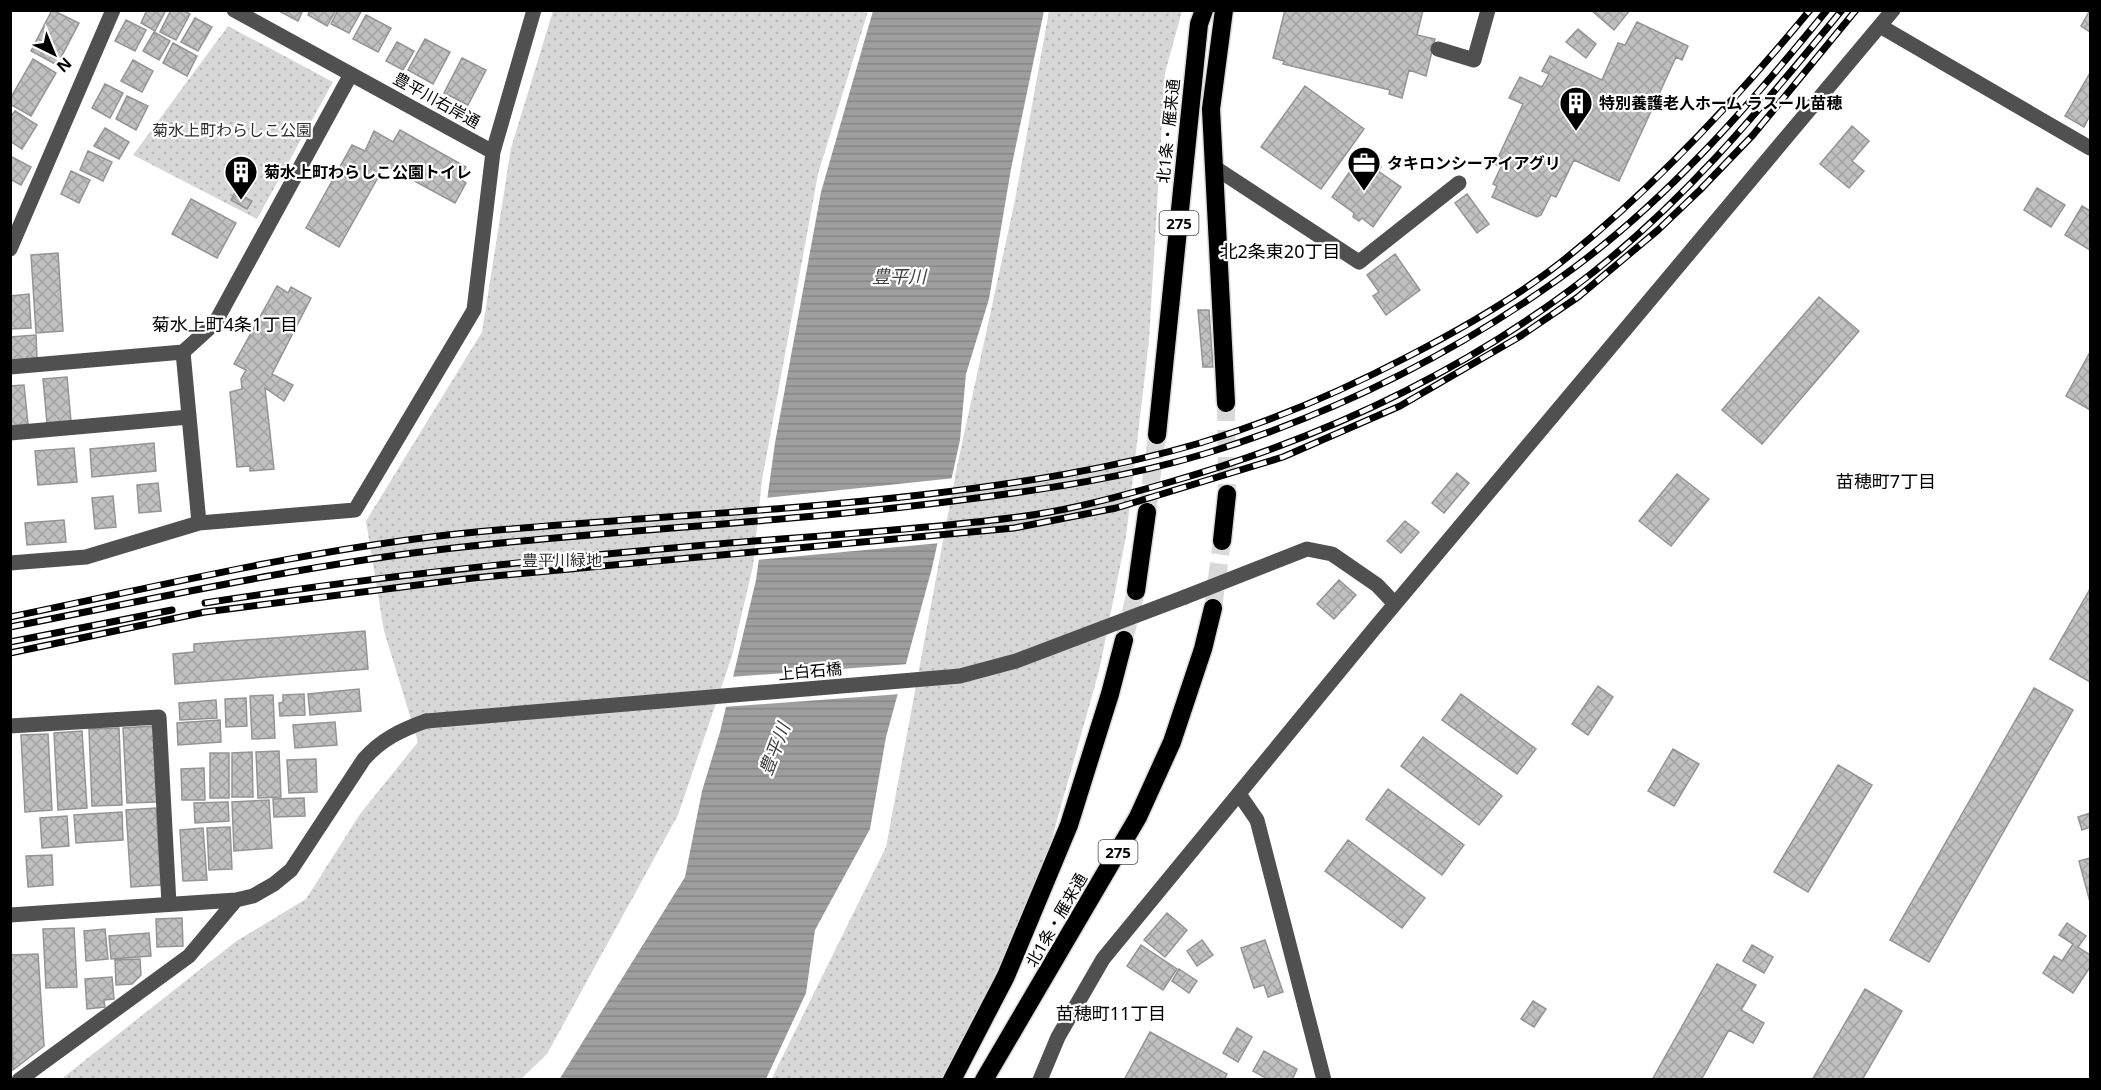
<svg xmlns="http://www.w3.org/2000/svg" width="2101" height="1090" font-family="'Noto Sans','Noto Sans JP',sans-serif">
<defs>
<pattern id="park-dots" width="8" height="8" patternUnits="userSpaceOnUse" patternTransform="scale(1.5)"><rect width="8" height="8" fill="#d7d7d7"/><path d="M2 2h.1M6 6h.1" fill="none" stroke="#b7b7b7" stroke-width="1.8" stroke-linecap="round"/></pattern>
<pattern id="water-rules" width="6" height="5" patternUnits="userSpaceOnUse" patternTransform="scale(1.5)"><rect width="6" height="5" fill="#9e9e9e"/><path d="M0 2.5h6" fill="none" stroke="#868686"/></pattern>
<pattern id="building-cross-hatch" width="8" height="8" patternUnits="userSpaceOnUse" patternTransform="scale(1.5)"><rect width="8" height="8" fill="#c0c0c0"/><path d="M0 0l8 8M0 8l8-8" fill="none" stroke="#a3a3a3"/></pattern>
</defs>
<rect width="100%" height="100%" fill="#fff"/>
<path fill="url(#park-dots)" d="M553,11H868L818,174L762,480L753,566L732,656L678,815L547,1054L521,1079L60,1080L235,942L306,899L360,814L418,742L384,631L366,521L482,332L511,148Z
M1049,11H1182L1165,73L1149,340L1126,537L1099,671L1038,888L949,1079L771,1080L886,847L956,471L1015,200Z
M228,26L333,82L257,219L133,155Z"/>
<path fill="url(#water-rules)" d="M873,11H1044L1011,169L989,299L966,374L960,440L932,568L886,737L870,829L815,930L806,993L766,1079L559,1080L685,877L702,791L720,732L756,580L775,443L821,192Z"/>
<path fill="#fff" d="M955,478L941,543L756,560L765,498Z
M909,664L901,694L723,707L730,677Z"/>
<path fill="url(#building-cross-hatch)" stroke="#949494" stroke-width="1.5" d="M52,10L79,23L57,65L31,51Z
M147,10H166L155,31L141,23Z
M171,10H182L190,14L176,40L160,32Z
M277,10H303L298,21Z
M310,10H336L327,26L308,15Z
M338,10H362L349,33L331,24Z
M1285,10H1423L1417,35L1435,39L1426,76L1409,70L1402,98L1389,94L1390,90L1283,64L1284,61L1273,58Z
M1591,10H1630L1614,30Z
M2090,10V32L2081,26Z
M366,15L391,28L378,52L353,39Z
M195,18L212,27L198,51L181,42Z
M126,20L146,30L135,51L115,41Z
M1637,22L1688,46L1682,60L1676,57L1619,181L1574,160L1556,197L1551,195L1541,215L1537,217L1492,197L1497,186L1493,184L1501,167L1495,164L1523,104L1509,98L1520,77L1542,87L1549,74L1542,71L1550,56L1602,80L1618,43L1625,45Z
M1578,29L1596,44L1586,58L1566,42Z
M154,32L170,41L159,60L143,51Z
M425,39L450,52L433,84L408,70Z
M397,42L414,51L403,70L386,61Z
M173,43L197,56L187,76L163,63Z
M462,58L486,70L468,105L444,93Z
M33,59L56,73L31,116L10,104V99Z
M133,60L153,71L142,92L121,81Z
M2090,73V115L2084,127L2065,116Z
M105,84L123,93L110,118L92,108Z
M1305,86L1364,129L1321,189L1261,147Z
M127,96L148,106L136,130L116,119Z
M15,111L37,125L22,149L10,141V118Z
M1852,126L1869,141L1852,161L1864,171L1849,188L1820,164Z
M105,128L129,142L119,159L94,146Z
M400,130L466,167L459,178L466,183L455,203L385,165L339,247L306,228L352,145L365,151L374,131L393,142Z
M88,151L112,162L103,181L80,170Z
M10,156L31,167L21,185L10,179Z
M1360,157L1374,166L1375,163L1381,167L1378,171L1401,187L1373,227L1362,218L1359,221L1353,217L1354,213L1332,197Z
M71,171L90,180L79,203L61,194Z
M2037,188L2065,205L2051,227L2024,210Z
M235,192L252,201L247,209L231,200Z
M1467,194L1489,224L1477,233L1455,203Z
M191,199L236,223L217,258L172,234Z
M2082,206L2090,211V250L2065,235Z
M58,253L63,331L36,333L31,255Z
M1395,254L1420,290L1386,315L1373,296L1379,292L1367,275Z
M277,286L288,293L291,287L311,298L272,374L293,385L284,401L265,388L274,469L250,471V466L237,467L230,392L242,389L241,379L246,370L234,364Z
M29,294L31,328L10,329V296Z
M1819,297L1859,331L1762,444L1722,410Z
M1198,310H1209L1213,367H1203Z
M36,335L37,358L10,360V337Z
M2090,352V410L2066,396Z
M67,377L71,421L47,423L43,379Z
M24,385L28,424L10,426V386Z
M154,443L156,471L92,477L90,449Z
M74,448L77,482L38,485L35,451Z
M1457,473L1469,483L1444,513L1432,503Z
M1677,474L1709,499L1671,546L1639,521Z
M158,483L161,511L139,513L137,485Z
M113,496L116,527L95,529L92,498Z
M64,520L66,542L27,545L25,523Z
M1405,521L1419,532L1401,553L1387,541Z
M1339,580L1356,595L1334,619L1317,604Z
M2090,589V682L2050,659Z
M365,631L368,669L175,684L173,654L194,652V644Z
M1598,686L1613,697L1588,735L1572,724Z
M2034,688L2073,710L1929,962L1890,940Z
M359,689L361,711L310,715L308,694Z
M304,694L305,715L280,716L279,703L283,702V695Z
M1461,694L1536,749L1517,774L1442,720Z
M273,695L275,738L252,739L250,696Z
M246,698L247,726L226,727L225,699Z
M216,700L217,718L180,720L179,703Z
M220,720L221,742L178,745L177,723Z
M335,722L337,745L295,748L293,725Z
M153,726L157,802L127,803L123,728Z
M119,728L122,805L92,806L89,729Z
M82,731L87,808L58,810L54,733Z
M48,734L52,810L25,812L21,735Z
M1423,737L1502,796L1479,825L1401,766Z
M1673,749L1699,764L1674,806L1648,791Z
M279,751L281,797L258,798L256,752Z
M252,752L253,797H232V753Z
M210,753H229V798H210Z
M316,759L317,792L289,793L287,760Z
M1838,765L1872,785L1808,892L1774,872Z
M204,768L205,800H182L181,769Z
M1388,789L1464,845L1442,875L1366,819Z
M304,798L305,816L274,817L273,799Z
M269,800L272,848L234,851L232,802Z
M228,802L229,821L195,823L194,803Z
M156,808L161,885L131,887L126,810Z
M122,812L123,840L76,843L74,815Z
M2090,813V827L2082,830L2078,817Z
M67,816L69,846L42,848L40,818Z
M230,827L232,869L209,870L207,828Z
M203,828L207,880L183,881L180,830Z
M1348,840L1425,898L1402,928L1325,871Z
M52,855L53,885L28,887L26,856Z
M2090,858V902L2079,861Z
M1167,913L1187,930L1165,957L1144,940Z
M182,918L183,946L157,947L156,919Z
M2067,923L2086,936L2078,947L2090,955V967L2073,993L2043,973L2054,956L2062,961L2073,944L2059,935Z
M74,928L77,987L46,988L43,929Z
M105,929L108,959L86,961L84,931Z
M149,933L151,956L111,959L109,936Z
M1202,940L1213,955L1197,966L1187,951Z
M1265,940L1283,992L1268,997L1264,985L1254,988L1241,948Z
M1141,945L1177,969L1163,990L1127,966Z
M1752,945L1773,957L1764,973L1743,961Z
M38,954L44,1046L13,1070L10,955Z
M140,959L141,975L132,984L116,985L115,960Z
M1717,964L1756,985L1741,1010L1764,1023L1753,1043L1729,1030L1701,1080H1652Z
M1179,969L1197,981L1189,993L1172,981Z
M112,977L114,999L104,1000L105,1007L87,1009L85,979Z
M1865,989L1902,1011L1862,1080H1812Z
M1533,1001L1546,1009L1534,1027L1521,1019Z
M1237,1028L1252,1037L1238,1062L1223,1053Z
M1150,1032L1227,1074L1224,1080H1124Z
M1264,1051L1297,1069L1292,1080H1269L1253,1071Z"/>
<g fill="none" stroke-linecap="round" stroke-linejoin="round">
<path stroke="#d9d9d9" stroke-width="18" stroke-dasharray="18 9" stroke-linecap="butt" d="M1226,403L1227,494
M1147,512L1157,435
M1213,608L1222,541
M1124,640L1136,591"/>
<g stroke="#dbdbdb" stroke-width="21">
<path id="highway" d="M1224,10L1211,109L1226,403
M1157,435L1199,24L1204,10
M1222,541L1227,494
M1136,591L1147,512
M952,1080L1006,976L1069,825L1110,694L1124,640
M984,1080L1138,817L1172,742L1203,649L1213,608"/>
</g>
<path stroke="#505050" stroke-width="15" d="M234,10L493,152L534,10
M1880,26L2090,148
M1438,49L1474,60L1488,10
M1214,167L1359,262L1459,183
M10,249L113,10
M183,352L199,523
M10,367L183,352L215,323L351,74
M10,433L189,417
M10,563L86,557L199,523L355,510L474,310L493,152
M1185,597L1307,549L1332,554L1377,585L1395,604
M10,726L159,717L169,904
M1239,794L1257,820L1324,1080
M10,915L236,900L253,896L274,884L291,870L364,759C382,739 401,730 426,721
M19,1080L189,956L236,900
M1040,1080L1058,1037L1103,959L1374,629L1893,10"/>
<use href="#highway" stroke="#000" stroke-width="18"/>
<g stroke="#000" stroke-width="7">
<path id="rail" d="M205,603C364,578 523,561 684,547C792,537 902,532 1010,518C1064,512 1118,497 1170,482C1313,441 1450,379 1570,290C1676,212 1759,111 1842,10
M10,617C164,585 320,547 476,532C627,518 778,512 929,494C1020,483 1112,469 1200,443C1273,421 1342,391 1409,356C1461,329 1514,299 1560,263C1653,189 1734,102 1810,10
M10,627C164,597 317,562 472,546C638,528 804,521 969,499C1047,489 1128,477 1204,454C1331,415 1452,355 1560,278C1663,205 1748,107 1827,10
M10,642L172,610
M10,653L205,612L473,578L1014,528L1116,508L1283,457L1400,406L1519,337L1578,297L1658,230L1700,190L1753,135L1856,10"/>
</g>
<use href="#rail" stroke="#fff" stroke-width="4.5" stroke-dasharray="14" stroke-linecap="butt"/>
<path stroke="#505050" stroke-width="15" d="M426,721L960,676L1016,661L1185,597"/>
</g>
<defs>
<g id="building-pin" transform="scale(1.725)"><path d="M0 17L-7.5 6A9.5 9.5 0 1 1 7.5 6Z" fill="#000" stroke="#fff"/><path d="M-4-6H4V6H1V3H-1V6H-4ZM-2.5-4.3h1.7v1.8h-1.7ZM.8-4.3h1.7v1.8H.8ZM-2.5-1h1.7V.8h-1.7ZM.8-1h1.7V.8H.8Z" fill="#fff"/></g>
<g id="office-pin" transform="scale(1.725)"><path d="M0 17L-7.5 6A9.5 9.5 0 1 1 7.5 6Z" fill="#000" stroke="#fff"/><path d="M-6-3h4V-5.5h4V-3h4V5H-6ZM-1-4.5V-3h2v-1.5ZM-6 0V1H6V0Z" fill="#fff"/></g>
</defs>
<g fill-rule="evenodd">
<use href="#building-pin" x="1576" y="103"/>
<use href="#office-pin" x="1364" y="163"/>
<use href="#building-pin" x="241" y="172"/>
</g>
<g text-anchor="middle" dominant-baseline="central" stroke-width="4.5" stroke-linejoin="round" paint-order="stroke">
<g fill="#fff" stroke="#4c4c4c" stroke-width="1.5">
<rect x="1159.5" y="211" width="39" height="24" rx="4.5"/>
<rect x="1098.5" y="840" width="39" height="24" rx="4.5"/>
</g>
<g font-size="15" font-weight="bold" fill="#000">
<text x="1179" y="223">275</text>
<text x="1118" y="852">275</text>
</g>
<g font-size="16" fill="#000" stroke="#fff">
<text transform="translate(437 100) rotate(29)">豊平川右岸通</text>
<text transform="translate(1168 131) rotate(-84)">北1条・雁来通</text>
<text transform="translate(810 671) rotate(-5)">上白石橋</text>
<text transform="translate(1056 920) rotate(-60)">北1条・雁来通</text>
</g>
<g font-size="16" font-weight="bold" fill="#000" stroke="#fff" text-anchor="start">
<text x="1599" y="103">特別養護老人ホーム ラスール苗穂</text>
<text x="1387" y="163">タキロンシーアイアグリ</text>
<text x="264" y="172">菊水上町わらしこ公園トイレ</text>
</g>
<g font-size="16" fill="#2e2e2e" stroke="#fff">
<text x="232" y="130">菊水上町わらしこ公園</text>
<text x="562" y="560">豊平川緑地</text>
</g>
<g font-size="18" fill="#000" stroke="#fff">
<text x="1280" y="251">北2条東20丁目</text>
<text x="225" y="324">菊水上町4条1丁目</text>
<text x="1886" y="481">苗穂町7丁目</text>
<text x="1111" y="1013">苗穂町11丁目</text>
</g>
<g font-size="18" font-style="italic" fill="#3f3f3f" stroke="#fff">
<text x="899" y="276">豊平川</text>
<text transform="translate(774 749) rotate(-69)">豊平川</text>
</g>
</g>
<rect width="2101" height="1090" fill="none" stroke="#000000" stroke-width="24"/>
<g transform="translate(54 54) rotate(137)" stroke="#ffffff" stroke-width="4.5" paint-order="stroke">
<path d="M0-4.5L10 22L0 15L-10 22Z" fill="#000000"/>
<text y="-9" font-size="16" font-weight="bold" text-anchor="middle" fill="#000000">N</text>
</g>
</svg>
